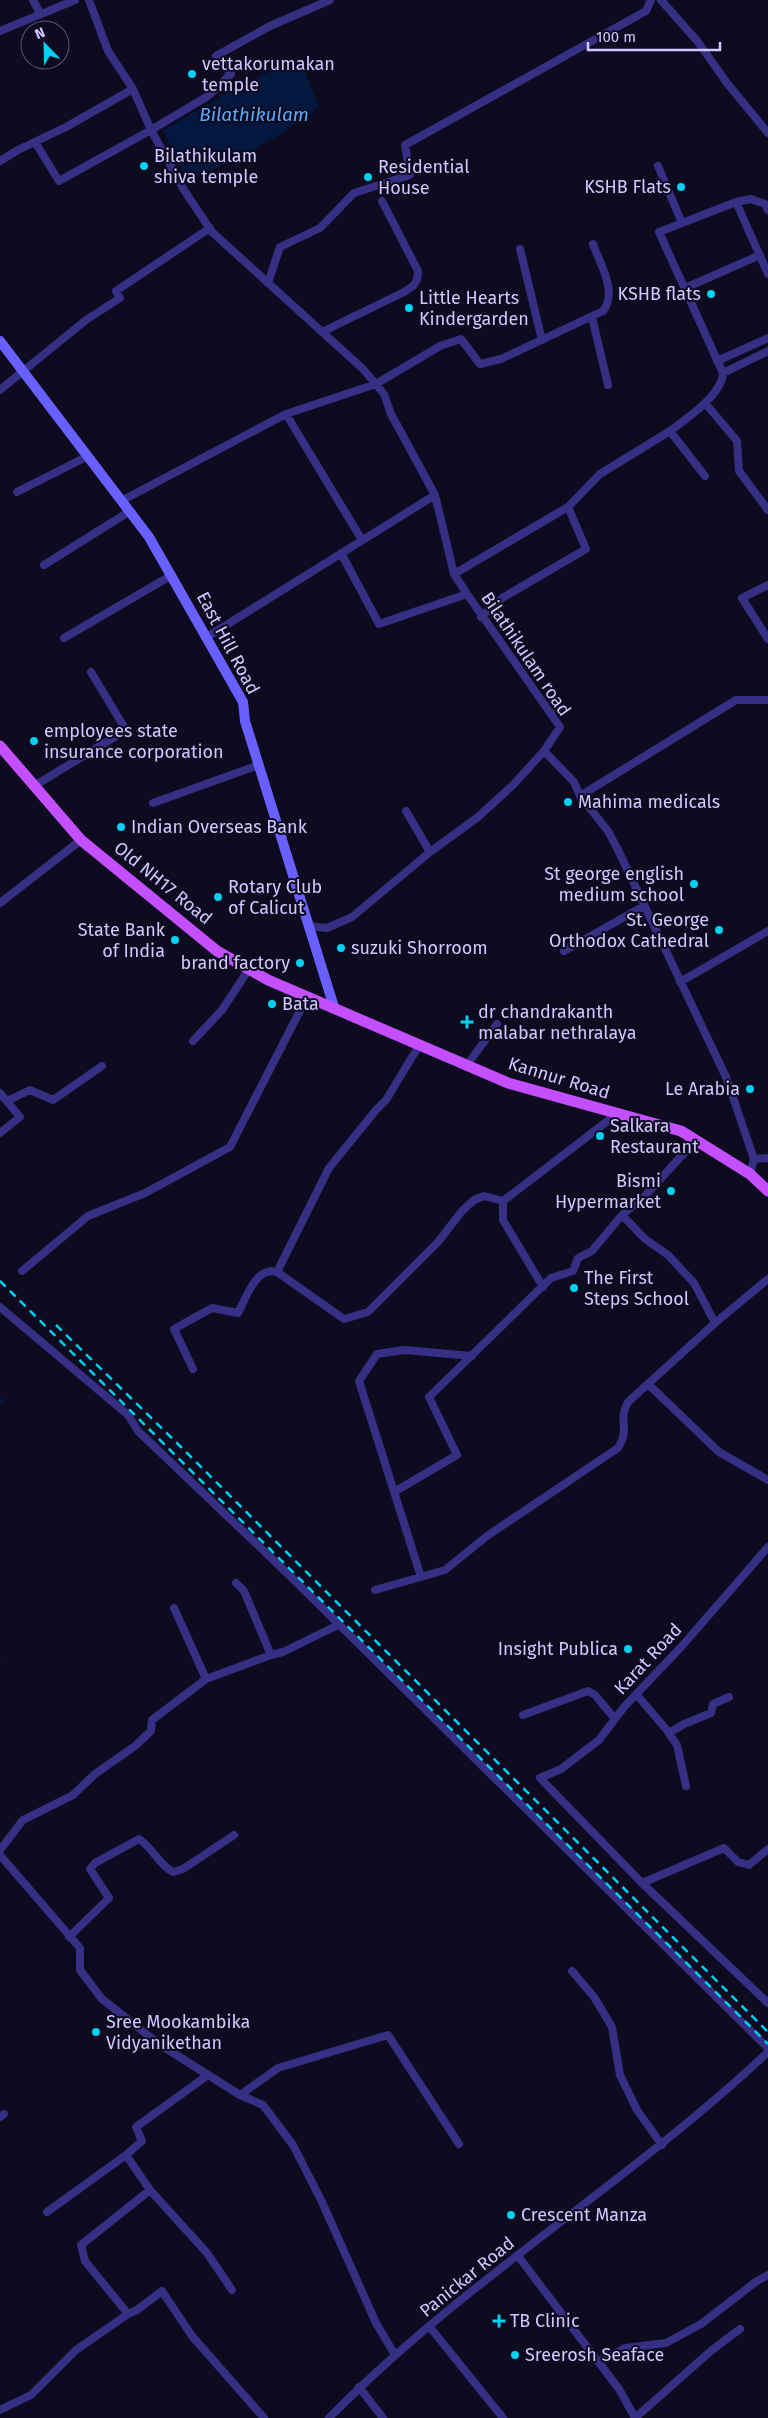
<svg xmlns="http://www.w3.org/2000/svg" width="768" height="2418" font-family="'Fira Sans',sans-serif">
<rect width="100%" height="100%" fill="#0e0a1f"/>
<path fill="#04173e" d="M299,57L319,107C279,138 234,162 187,181L163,130L238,87Z"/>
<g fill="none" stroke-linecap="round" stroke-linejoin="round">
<path stroke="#04173e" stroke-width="2.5" d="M0,1404L4,1399
M0,1657V1659"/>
<path stroke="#362f83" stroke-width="8" d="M33,0L40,13
M89,0L108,51L133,89
M661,0L698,42L727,83L768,133
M0,31L75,0
M35,142L59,181L151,130L184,190L212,232L363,369L384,394L391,414L435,495L454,574L467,594
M0,161L18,150L66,127L133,89L151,130L208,96L231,74L216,56L270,26L330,0
M658,166L682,223
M736,202L751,199L765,204L768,210
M520,249L542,340
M268,283L280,247L320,228L354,193L410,175L405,145L646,11L651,0
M685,288L760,255
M592,317L608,385
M322,332L402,293C413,287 418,284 418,271L382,201
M717,361L768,338
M723,373L659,232L736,202L768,274
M0,390L86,320L120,298L116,291L210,228
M706,404L737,441L739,471L768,510
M286,414L362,540
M670,431C686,419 722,395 723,373L768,351
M17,492L88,456
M123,500L286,414L376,384L440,346L461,339L480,364L501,359L603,311C618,292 600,264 593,244
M341,553L379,624L467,594L560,727L544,751L574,782L580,796L608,831L618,850L726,1077L754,1159L750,1174
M44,565L130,511
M454,574L568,507
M768,585L742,598L768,639
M481,617L502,598L586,549L568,507L600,474L670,431L705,476
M207,637L435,495
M64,638L172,575
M34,786L126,730L91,672
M580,796L736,700H768
M153,803L259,765
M406,811L430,852
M0,903L81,840
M308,926L327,928L352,917L430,852L478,817L513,785L544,751
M564,951L644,906
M680,982L768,931
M193,1041L222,1010L249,969
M467,1065L497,1024
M0,1093L20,1117L0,1133
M7,1101L30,1090L53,1100L102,1066
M754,1159L768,1158
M622,1215L645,1239L668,1255L694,1283L715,1323
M22,1271L88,1216L145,1193L230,1147L307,997
M277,1272L329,1168L376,1110L386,1100L420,1044
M543,1287L503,1220V1201L618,1113
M0,1307L128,1415L138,1431L288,1574L768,2048
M193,1369L174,1329L212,1308L238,1313C246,1298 256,1266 277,1272L344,1319L368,1312L438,1242L462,1211L474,1200L484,1196L503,1201
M648,1384L719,1452L768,1480
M394,1492L457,1455L429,1397L551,1278L573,1271L578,1258L592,1251L622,1215L644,1197L696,1140
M768,1547L682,1646L624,1707L599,1740L561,1769L540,1778L642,1883L768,2003
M421,1577L359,1381L377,1354L404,1350L472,1356
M375,1590L445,1570L487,1536L618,1448C631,1427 617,1422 628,1402L715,1323L768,1279
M174,1608L206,1679
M271,1655L283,1652L338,1625
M636,1694L666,1729L677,1745L686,1786
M523,1715L588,1691L595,1695L615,1719
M669,1733L684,1724L711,1713L713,1704L729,1697
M0,1850L23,1820L73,1795L95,1774L135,1746L151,1731L152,1720L206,1679L271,1655L244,1591L236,1583
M0,1855L80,1948V1970L102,1999L159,2044L240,2095L263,2105L293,2145L322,2202L376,2323L395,2355
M642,1883L724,1848L738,1862L749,1865L768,1849
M69,1937L109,1898L90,1869L95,1863L139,1839C153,1848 158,1864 173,1872L183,1869L234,1835
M572,1971L594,1997L612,2027L620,2075L637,2110L662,2145
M240,2095L278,2068L388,2035L459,2144
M0,2117L4,2114
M150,2190L207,2253L232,2290
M47,2212L126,2155L142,2141L136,2127L208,2075
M518,2256L619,2389L635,2418
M128,2314L137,2310L162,2291L192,2336L264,2418
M429,2326L503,2418
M599,2362L625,2348L666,2343L701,2324L757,2281L768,2275
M359,2387L383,2418
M0,2410L31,2395L76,2350L128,2314L85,2261L81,2245L150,2190L126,2155
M329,2418C463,2281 629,2183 768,2052
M635,2418L712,2350L740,2329"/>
<path stroke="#685fff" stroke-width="10" d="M0,341L149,537L243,702L245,721L334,1007"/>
<path stroke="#c34fff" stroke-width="11" d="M0,746L81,840L217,951L268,980L508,1083L681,1131L750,1174L768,1191"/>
<path stroke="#00d1f3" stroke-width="2.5" stroke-dasharray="8 6" stroke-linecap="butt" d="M0,1281L768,2044
M56,1325L180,1446L768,2032"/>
</g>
<g fill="#00d1f3" stroke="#0e0a1f" stroke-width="2">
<circle cx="192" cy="74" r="5"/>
<circle cx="144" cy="166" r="5"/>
<circle cx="368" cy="177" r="5"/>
<circle cx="681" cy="187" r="5"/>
<circle cx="711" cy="294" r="5"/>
<circle cx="409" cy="308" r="5"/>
<circle cx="34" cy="741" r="5"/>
<circle cx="568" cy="802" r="5"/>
<circle cx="121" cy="827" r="5"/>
<circle cx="694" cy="884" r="5"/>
<circle cx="218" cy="897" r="5"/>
<circle cx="719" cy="930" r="5"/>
<circle cx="175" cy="940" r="5"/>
<circle cx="341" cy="948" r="5"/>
<circle cx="300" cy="963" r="5"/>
<circle cx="272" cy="1004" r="5"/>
<path d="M464.5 1014.5h5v5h5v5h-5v5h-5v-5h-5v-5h5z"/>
<circle cx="750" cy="1089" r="5"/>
<circle cx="600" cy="1136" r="5"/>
<circle cx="671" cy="1191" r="5"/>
<circle cx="574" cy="1288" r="5"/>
<circle cx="628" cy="1649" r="5"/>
<circle cx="96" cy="2032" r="5"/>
<circle cx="511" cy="2215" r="5"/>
<path d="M496.5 2313.5h5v5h5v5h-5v5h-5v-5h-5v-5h5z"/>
<circle cx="515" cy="2355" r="5"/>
</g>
<g text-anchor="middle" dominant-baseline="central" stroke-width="4" stroke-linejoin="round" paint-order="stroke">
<g font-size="18" fill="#d0c8ff" stroke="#0e0a1f" text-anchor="start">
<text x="202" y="64">vettakorumakan<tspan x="202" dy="21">temple</tspan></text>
<text x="154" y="156">Bilathikulam<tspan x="154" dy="21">shiva temple</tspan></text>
<text x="378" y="167">Residential<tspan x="378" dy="21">House</tspan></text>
<text x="671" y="187" text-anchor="end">KSHB Flats</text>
<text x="701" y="294" text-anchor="end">KSHB flats</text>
<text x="419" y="298">Little Hearts<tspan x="419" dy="21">Kindergarden</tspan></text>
<text x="44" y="731">employees state<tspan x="44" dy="21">insurance corporation</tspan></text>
<text x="578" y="802">Mahima medicals</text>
<text x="131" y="827">Indian Overseas Bank</text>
<text x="684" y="874" text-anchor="end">St george english<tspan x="684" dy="21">medium school</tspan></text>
<text x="228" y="887">Rotary Club<tspan x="228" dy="21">of Calicut</tspan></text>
<text x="709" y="920" text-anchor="end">St. George<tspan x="709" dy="21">Orthodox Cathedral</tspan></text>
<text x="165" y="930" text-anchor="end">State Bank<tspan x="165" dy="21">of India</tspan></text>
<text x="351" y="948">suzuki Shorroom</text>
<text x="290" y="963" text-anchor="end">brand factory</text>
<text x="282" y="1004">Bata</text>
<text x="478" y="1012">dr chandrakanth<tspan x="478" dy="21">malabar nethralaya</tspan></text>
<text x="740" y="1089" text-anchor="end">Le Arabia</text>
<text x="610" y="1126">Salkara<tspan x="610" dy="21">Restaurant</tspan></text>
<text x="661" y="1181" text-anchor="end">Bismi<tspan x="661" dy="21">Hypermarket</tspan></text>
<text x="584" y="1278">The First<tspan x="584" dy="21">Steps School</tspan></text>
<text x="618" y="1649" text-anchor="end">Insight Publica</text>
<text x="106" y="2022">Sree Mookambika<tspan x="106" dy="21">Vidyanikethan</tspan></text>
<text x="521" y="2215">Crescent Manza</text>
<text x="510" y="2321">TB Clinic</text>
<text x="525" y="2355">Sreerosh Seaface</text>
</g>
<g font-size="18" fill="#d0c8ff" stroke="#0e0a1f">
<text transform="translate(228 643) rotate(62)">East Hill Road</text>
<text transform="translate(526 654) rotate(56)">Bilathikulam road</text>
<text transform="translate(163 883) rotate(39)">Old NH17 Road</text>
<text transform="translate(559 1078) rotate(17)">Kannur Road</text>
<text transform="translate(648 1659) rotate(-47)">Karat Road</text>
<text transform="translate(467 2277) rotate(-39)">Panickar Road</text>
</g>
<g font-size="19" font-style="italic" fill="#56aaff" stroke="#0e0a1f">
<text x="254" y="114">Bilathikulam</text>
</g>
</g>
<g transform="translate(45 45) rotate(337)"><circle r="24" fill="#0e0a1f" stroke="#5c5679"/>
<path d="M0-4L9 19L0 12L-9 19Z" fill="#00d1f3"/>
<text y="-8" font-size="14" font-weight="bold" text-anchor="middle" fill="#d0c8ff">N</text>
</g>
<path d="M588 42v8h132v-8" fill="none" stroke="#d0c8ff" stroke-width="2.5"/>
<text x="596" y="42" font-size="15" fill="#d0c8ff" stroke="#0e0a1f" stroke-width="4" paint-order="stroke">100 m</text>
</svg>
